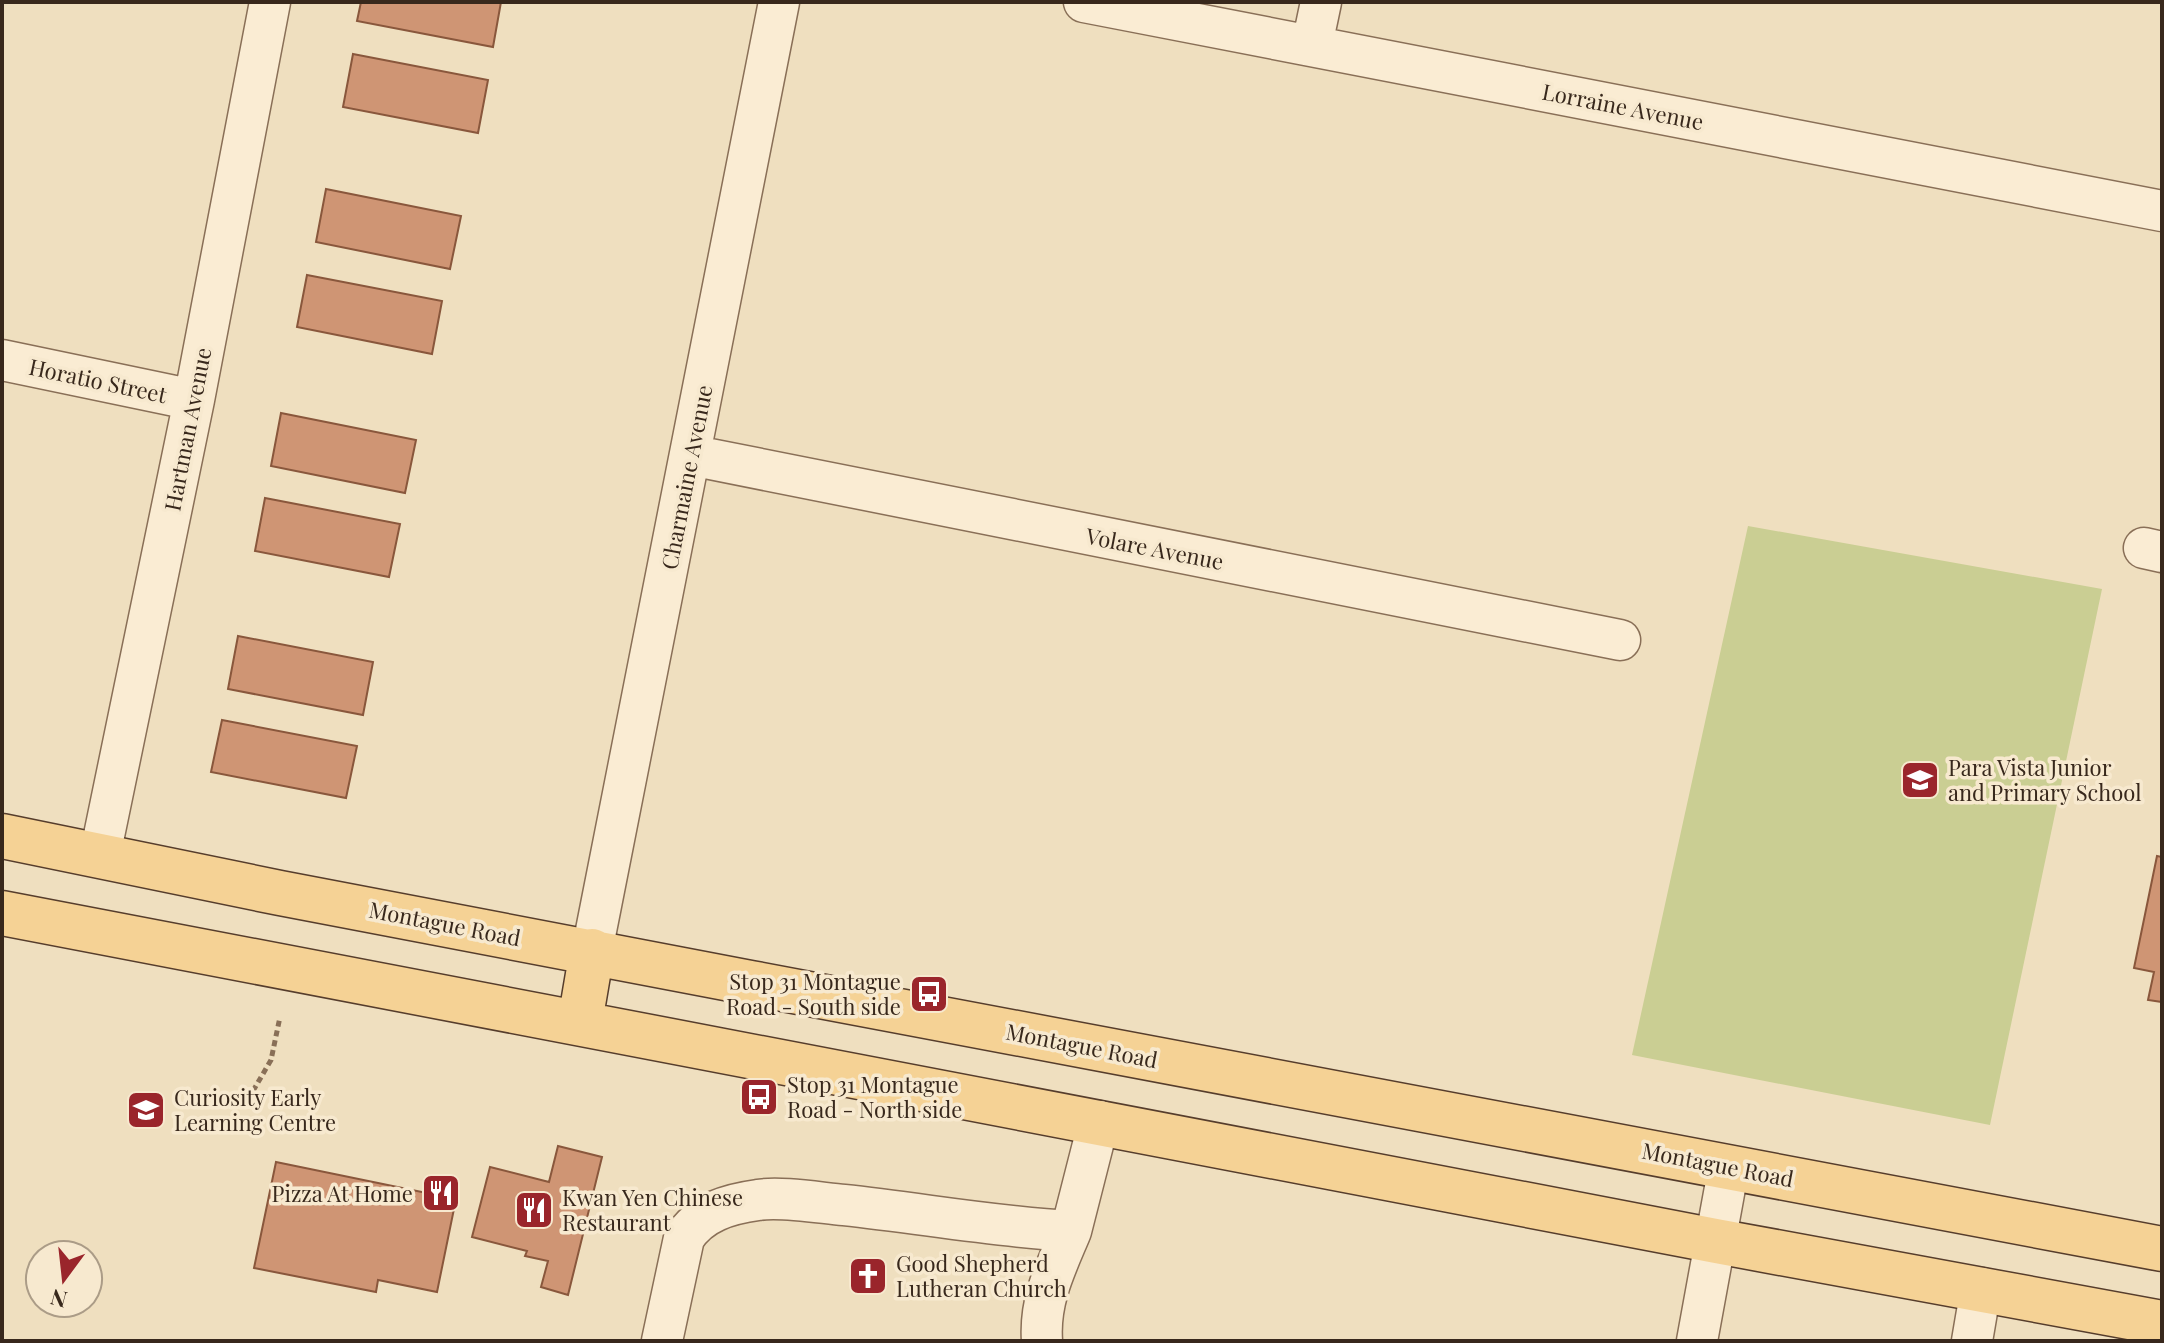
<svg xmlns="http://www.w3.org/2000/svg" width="2164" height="1343" font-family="'Playfair Display',serif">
<rect width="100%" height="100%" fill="#efdfbf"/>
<path fill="#cace93" d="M1748,526L2102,589L1990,1125L1632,1055Z"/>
<path fill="#cf9574" stroke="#89573c" stroke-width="2" d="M361,2H501L493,47L357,21Z
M353,54L488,80L478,133L343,107Z
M326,189L461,216L450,269L316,242Z
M307,275L442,301L432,354L297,327Z
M281,413L416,440L405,493L271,466Z
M265,498L400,524L389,577L255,551Z
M238,636L373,662L363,715L228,689Z
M222,720L357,746L346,798L211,772Z
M2157,856L2162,857V1002L2148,1000L2154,972L2134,968Z
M558,1146L602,1157L568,1295L541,1287L548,1261L525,1256L527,1251L472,1237L490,1167L549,1182Z
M276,1162L456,1199L437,1292L378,1280L376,1292L254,1268Z"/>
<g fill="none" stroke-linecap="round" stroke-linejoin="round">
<g stroke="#896f57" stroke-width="43">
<path id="minor" d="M1084,2L2162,211
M1312,45L1321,2
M2,360L194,400
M690,455L1620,640
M2144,548L2162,552
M100,855L194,400L270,2
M592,951L779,2
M662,1341L684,1238C700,1212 729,1204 758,1200C780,1196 821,1203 844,1205C920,1213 995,1227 1071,1231L1099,1121
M1042,1341C1039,1300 1056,1267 1071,1231
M1697,1341L1729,1166
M1972,1341L1981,1288"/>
</g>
<g stroke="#563d2c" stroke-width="47">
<path id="major" d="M2,836L280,893L751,983L2162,1249
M2,913L1716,1241L2162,1323
M580,1022L592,951"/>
</g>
<path stroke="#896f57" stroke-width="5" stroke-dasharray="6 4" stroke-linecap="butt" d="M253,1091L271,1060L280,1017"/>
<use href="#minor" stroke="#faecd3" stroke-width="40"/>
<use href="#major" stroke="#f5d295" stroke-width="44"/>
</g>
<defs>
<g id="school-square" transform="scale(2)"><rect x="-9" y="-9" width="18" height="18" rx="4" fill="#9a252b" stroke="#f7e9cf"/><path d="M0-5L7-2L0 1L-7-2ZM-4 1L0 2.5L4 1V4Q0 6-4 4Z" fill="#fff"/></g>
<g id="bus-square" transform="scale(2)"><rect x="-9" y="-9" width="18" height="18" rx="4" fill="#9a252b" stroke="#f7e9cf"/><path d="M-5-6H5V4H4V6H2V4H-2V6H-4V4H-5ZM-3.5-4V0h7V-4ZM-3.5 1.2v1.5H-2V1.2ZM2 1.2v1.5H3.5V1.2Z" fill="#fff"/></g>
<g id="restaurant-square" transform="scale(2)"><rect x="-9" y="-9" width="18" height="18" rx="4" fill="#9a252b" stroke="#f7e9cf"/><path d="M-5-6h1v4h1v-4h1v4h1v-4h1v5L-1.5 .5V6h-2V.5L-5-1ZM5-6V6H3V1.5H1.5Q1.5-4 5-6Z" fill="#fff"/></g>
<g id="church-square" transform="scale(2)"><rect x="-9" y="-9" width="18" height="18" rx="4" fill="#9a252b" stroke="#f7e9cf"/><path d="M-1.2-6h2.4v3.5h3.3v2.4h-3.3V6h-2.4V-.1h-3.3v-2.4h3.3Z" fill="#fff"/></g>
</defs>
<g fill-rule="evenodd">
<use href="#school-square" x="1920" y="780"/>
<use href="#bus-square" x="929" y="994"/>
<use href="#bus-square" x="759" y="1097"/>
<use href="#school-square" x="146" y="1110"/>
<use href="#restaurant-square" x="441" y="1193"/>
<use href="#restaurant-square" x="534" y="1210"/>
<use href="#church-square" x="868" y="1276"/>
</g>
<g text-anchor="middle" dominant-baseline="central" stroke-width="7" stroke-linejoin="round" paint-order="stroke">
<g font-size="22" fill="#38281c" stroke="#f7e9cf">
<text transform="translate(1623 106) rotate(11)">Lorraine Avenue</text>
<text transform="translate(98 380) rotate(12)">Horatio Street</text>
<text transform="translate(187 429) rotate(-79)">Hartman Avenue</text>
<text transform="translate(686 477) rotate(-79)">Charmaine Avenue</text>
<text transform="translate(1155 548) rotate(11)">Volare Avenue</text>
<text transform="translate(445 923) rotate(11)">Montague Road</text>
<text transform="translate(1082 1045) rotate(11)">Montague Road</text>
<text transform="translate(1718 1164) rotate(11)">Montague Road</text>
</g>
<g font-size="22" fill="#38281c" stroke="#f7e9cf" text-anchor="start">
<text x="1948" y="767">Para Vista Junior<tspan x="1948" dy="25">and Primary School</tspan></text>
<text x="901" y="981" text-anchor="end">Stop 31 Montague<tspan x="901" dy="25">Road - South side</tspan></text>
<text x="787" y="1084">Stop 31 Montague<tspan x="787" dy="25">Road - North side</tspan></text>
<text x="174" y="1097">Curiosity Early<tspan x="174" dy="25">Learning Centre</tspan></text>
<text x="413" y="1193" text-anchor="end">Pizza At Home</text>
<text x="562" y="1197">Kwan Yen Chinese<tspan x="562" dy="25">Restaurant</tspan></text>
<text x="896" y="1263">Good Shepherd<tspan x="896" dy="25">Lutheran Church</tspan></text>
</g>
</g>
<rect width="2164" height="1343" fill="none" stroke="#38281c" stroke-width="8"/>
<g transform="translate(64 1279) rotate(195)"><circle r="38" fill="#f7e9cf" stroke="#ab9c87" stroke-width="2"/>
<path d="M0-6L14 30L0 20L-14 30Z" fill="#9a252b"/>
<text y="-12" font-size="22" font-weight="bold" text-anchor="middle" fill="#38281c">N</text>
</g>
</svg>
